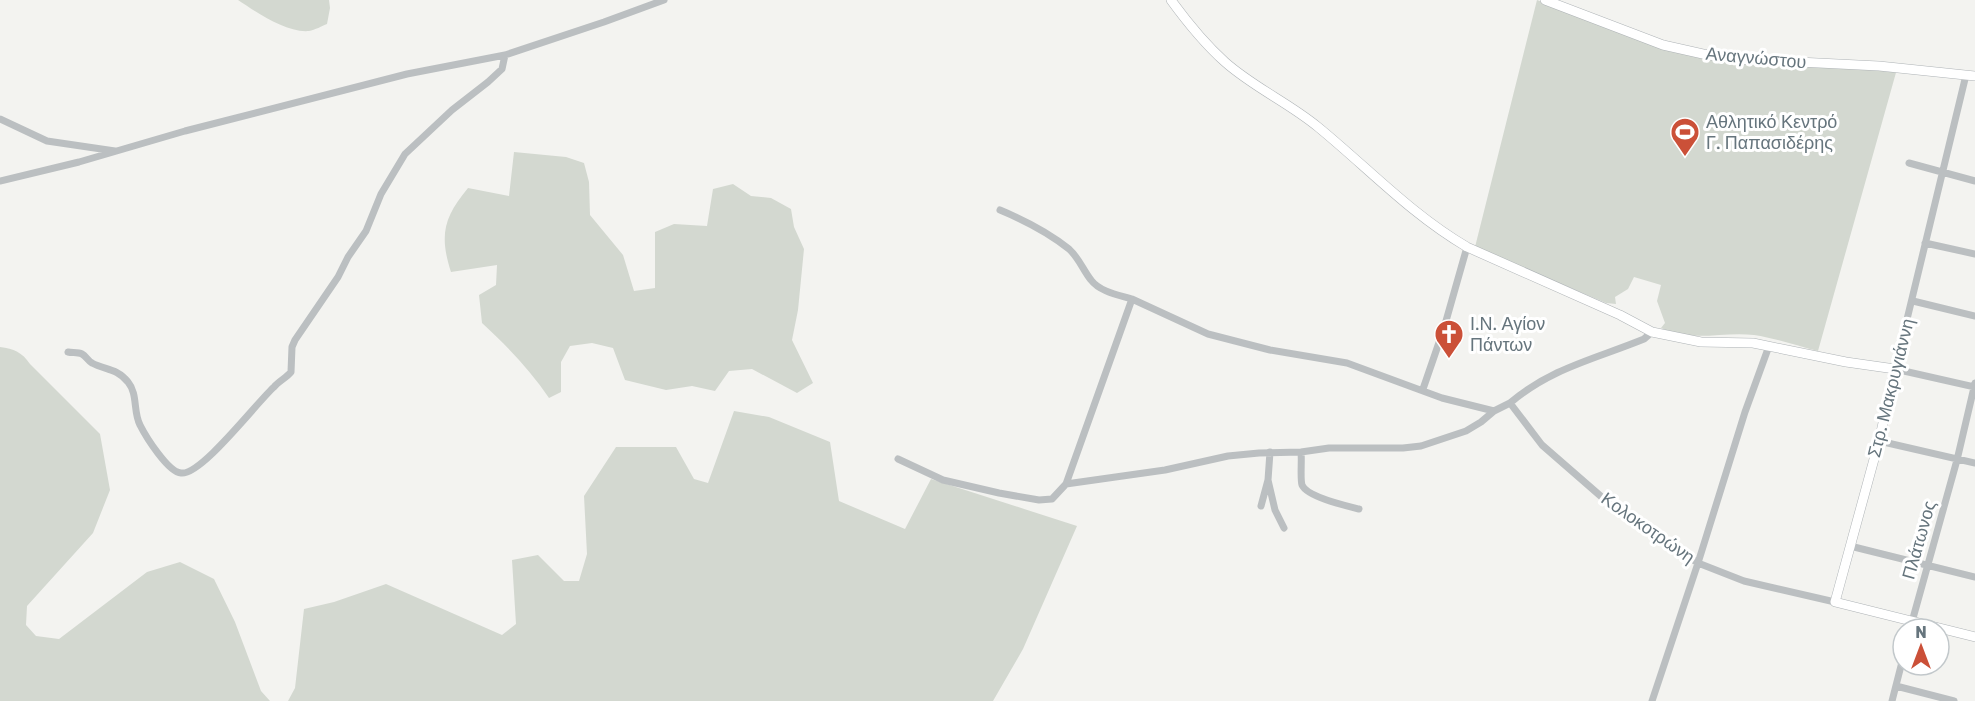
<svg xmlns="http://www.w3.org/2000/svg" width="1975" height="701" font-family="Rubik,sans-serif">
<rect width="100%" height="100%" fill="#f3f3f0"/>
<path fill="#d3d8d0" d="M238,0H329L330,8L327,24C322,26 315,30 309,31C286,33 256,12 238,0Z
M1537,0L1659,45L1705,57L1897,69L1818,351C1797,346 1775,338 1754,335C1723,331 1691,343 1661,328L1665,323L1657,301L1661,285L1634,277L1628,289L1615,297L1616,304L1606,303L1475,247Z
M514,152L566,157L584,163L589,182L590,215L623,255L634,291L655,288V232L674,224L707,226L713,189L733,184L751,196L771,198L791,209L794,227L804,249L798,310L792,340L813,383L797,393L752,369L729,371L715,391L692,386L666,390L625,380L613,348L592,343L570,346L561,362V392L549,398C530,370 507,346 482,323L479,295L496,285L497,265L451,272C439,235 444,217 468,188L509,196Z
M0,347C14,349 22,352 30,364L100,434L110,490L93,533L27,606L26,625L36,636L59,639L147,572L180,562L214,579L235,622L261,691L270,701H0Z
M734,411L769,417L830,442L839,501L905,529L931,479L1077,526L1023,649L993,701H288L295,688L304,609L334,602L386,584L502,635L516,624L512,560L538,555L564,581H579L587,554L584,496L616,447H676L694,479L708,483Z"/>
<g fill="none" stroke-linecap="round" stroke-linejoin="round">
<g stroke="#aeb3b6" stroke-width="10">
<path id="secondary" d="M1171,0C1187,22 1205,44 1225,62C1253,87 1289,103 1318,127C1368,168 1412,215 1467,247L1620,315L1652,332L1701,342L1753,343L1846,362L1895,369L1879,441L1835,602L1975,637
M1545,0L1663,45L1703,54L1736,59L1879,66L1975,76"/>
</g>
<path stroke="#bbbfc1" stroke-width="7" d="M1966,75L1895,369L1975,387
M0,119L47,141L115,151
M1909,163L1975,181
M0,181L79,162L185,131L407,74L505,55L604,22L664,0
M1000,210C1024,220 1049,233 1069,249C1079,258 1083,270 1091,280C1100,292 1119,295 1132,299
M1925,243L1975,254
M1913,301L1975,316
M1652,332L1644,339C1595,359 1551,368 1510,403L1542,445L1604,499L1621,513L1698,563L1744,581L1835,602
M68,352C72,353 78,352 82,354C86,356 88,361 92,363C105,370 117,368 128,382C138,394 133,412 140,425C146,437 168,472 181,473C201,476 257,402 274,387C279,381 286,378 291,372L292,347L295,340L338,277L348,257L366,231L381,194L405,154L452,110L488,82L502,69L505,55
M1423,389L1444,328L1467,247
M1879,441L1975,463
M1301,452C1302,460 1300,479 1302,485C1307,497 1347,506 1359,509
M898,459L943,480L999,493L1039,500L1052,499L1066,484L1165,470L1228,456L1259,453L1301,452L1329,448H1403L1421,446L1466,431L1481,422L1494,411L1510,403
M1268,480L1275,510L1284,528
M1066,484L1132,299L1208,334L1270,350L1347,363L1442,398L1494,411
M1261,506L1268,480L1270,452
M1850,546L1975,577
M1910,629L1957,460L1975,383
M1896,686L1954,701
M1652,701L1698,563L1745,412L1769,346
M1892,701L1903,658"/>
<use href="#secondary" stroke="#fff" stroke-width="9"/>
</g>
<defs>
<g id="stadium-pin" transform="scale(1.5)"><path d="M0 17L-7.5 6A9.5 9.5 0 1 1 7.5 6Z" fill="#cb5038" stroke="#fff"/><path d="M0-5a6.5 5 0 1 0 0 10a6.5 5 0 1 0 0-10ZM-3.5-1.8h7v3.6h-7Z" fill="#fff"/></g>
<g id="church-pin" transform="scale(1.5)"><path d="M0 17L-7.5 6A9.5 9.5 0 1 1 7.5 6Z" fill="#cb5038" stroke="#fff"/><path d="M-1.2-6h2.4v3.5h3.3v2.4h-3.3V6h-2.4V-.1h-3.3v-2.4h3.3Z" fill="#fff"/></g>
</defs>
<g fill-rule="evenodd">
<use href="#stadium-pin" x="1685" y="132"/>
<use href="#church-pin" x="1449" y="334"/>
</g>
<g text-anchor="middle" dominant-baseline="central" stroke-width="6" stroke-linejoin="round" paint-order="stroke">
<g font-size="18" fill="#66757d" stroke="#fff">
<text transform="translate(1756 58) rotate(5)">Αναγνώστου</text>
<text transform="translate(1891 388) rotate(-76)">Στρ. Μακρυγιάννη</text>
<text transform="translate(1648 528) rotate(35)">Κολοκοτρώνη</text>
<text transform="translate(1919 540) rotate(-74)">Πλάτωνος</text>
</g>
<g font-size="18" fill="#66757d" stroke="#fff" text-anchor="start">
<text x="1706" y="122">Αθλητικό Κεντρό<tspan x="1706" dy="21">Γ. Παπασιδέρης</tspan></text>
<text x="1470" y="324">Ι.Ν. Αγίον<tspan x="1470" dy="21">Πάντων</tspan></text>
</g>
</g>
<g transform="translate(1921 647)"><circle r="28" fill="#ffffff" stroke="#c2c8cb" stroke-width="1.5"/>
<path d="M0-4.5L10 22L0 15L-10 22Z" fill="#cb5038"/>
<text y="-9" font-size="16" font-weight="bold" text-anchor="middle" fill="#66757d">N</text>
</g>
</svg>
